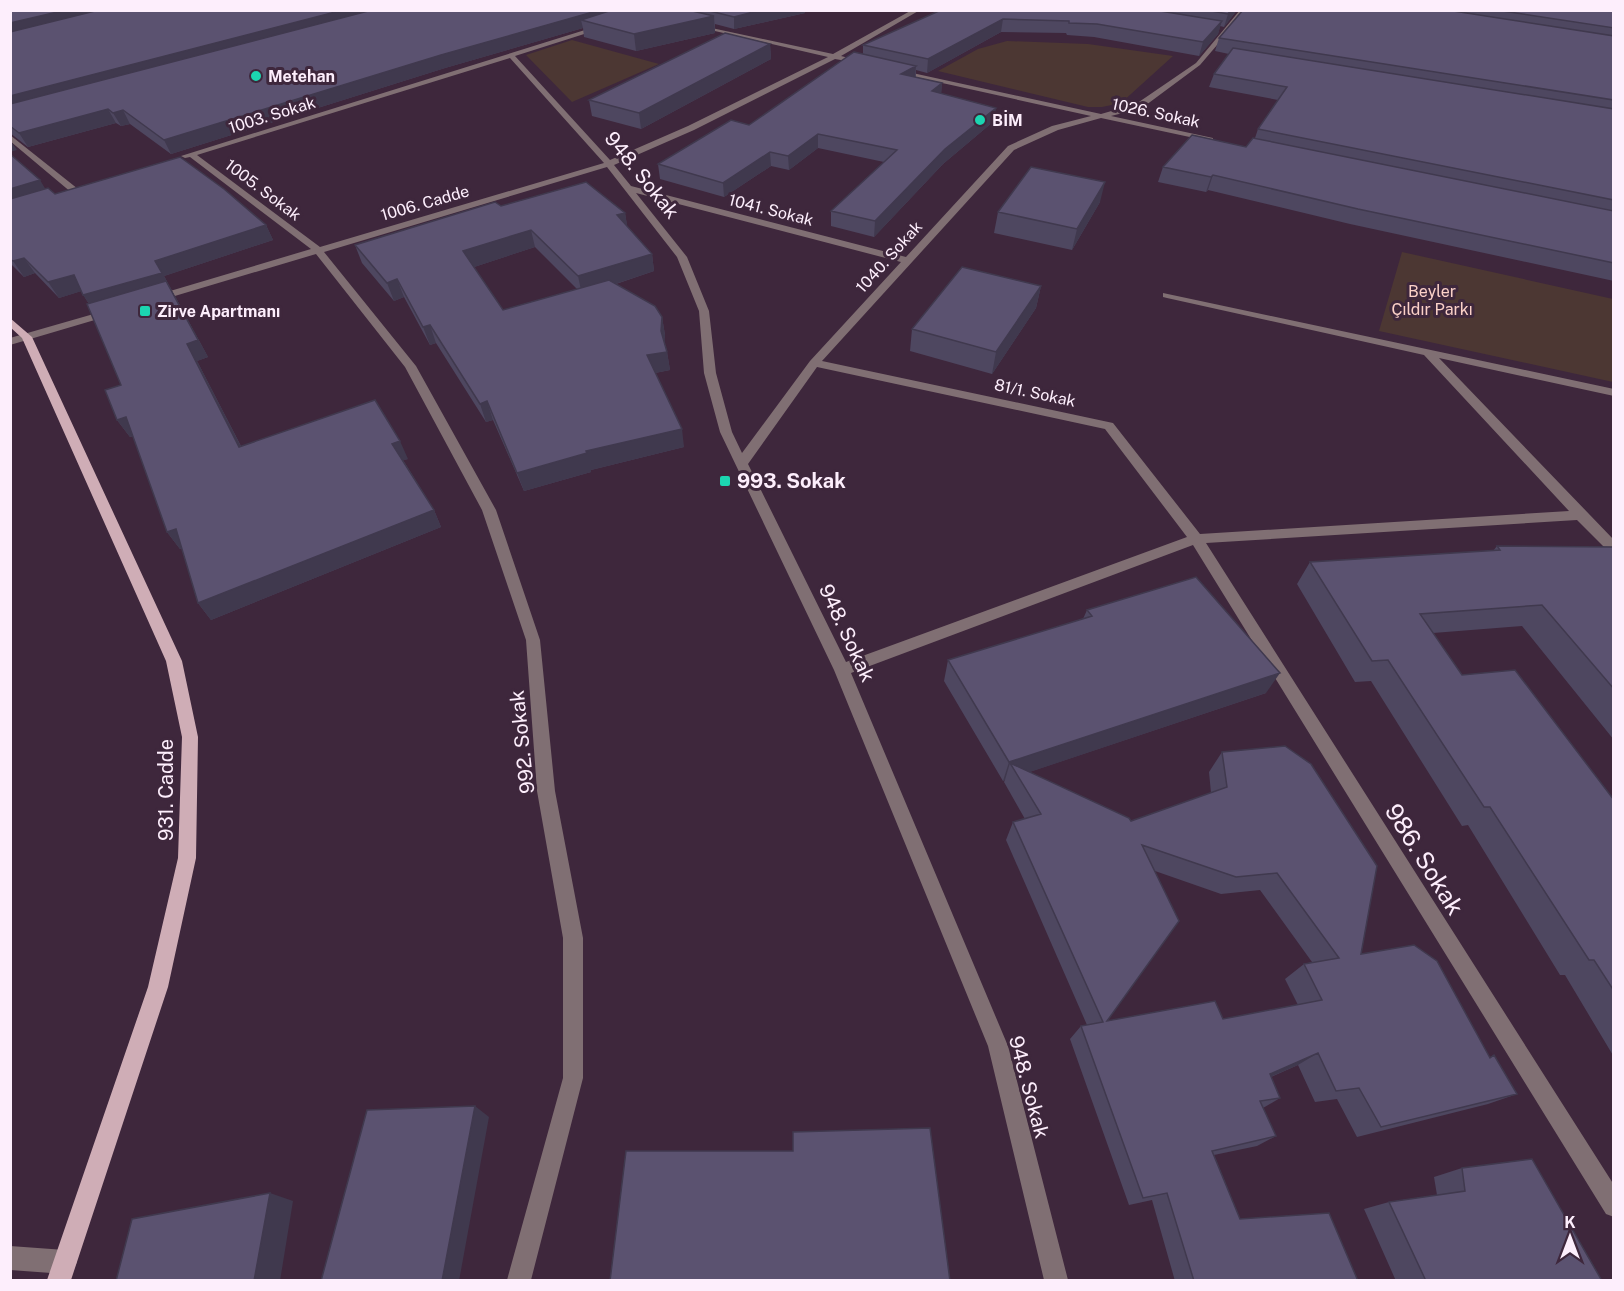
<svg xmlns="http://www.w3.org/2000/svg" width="1624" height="1291" font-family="'Public Sans',sans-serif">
<rect width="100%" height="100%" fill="#3e273c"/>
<path fill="#4c3733" d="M572,40L659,64L572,102L526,55Z
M1007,41L1088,44L1173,56L1121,103L1102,107H1088L938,71L978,49Z
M1402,252L1613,299V382L1379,331Z"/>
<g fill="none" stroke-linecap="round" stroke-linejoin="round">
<path fill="#806f73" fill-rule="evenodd" d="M912,10H920L841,56L864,62V64L835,59L694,130L614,165L631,186L906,257L1008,146L1052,126L1091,116L897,73L894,69L1101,114L1136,104L1196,63L1240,10H1247L1200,65L1142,108L1111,116L1213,138V142L1101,118L1058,130L1014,150L822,361L1113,423L1200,534L1569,511L1424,355L1167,298L1163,297V293L1614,389V396L1439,358L1614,540V554L1609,552L1577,520L1206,543L1614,1185V1217L1606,1214L1193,545L851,673L1008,1046L1068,1280H1044L988,1046L834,670L720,432L704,373L699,311L677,257L607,167L324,252L416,366L496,510L540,640L555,791L583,938V1078L531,1280H507L563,1078V938L537,791L526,640L482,510L405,367L316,254L158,301H150V297L311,249L190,157L185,158L181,156L601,25L603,28L515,56L610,160L688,126L828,57L693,26V24L833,54ZM510,58L604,163L320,247L197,155ZM636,193L901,262L810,361L742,453L732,432L716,373L709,311L687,257ZM817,367L1105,429L1187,537L846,662L748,464Z
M10,135L78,189V193H72L10,141Z
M111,309L115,310V314L10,345V338Z
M10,1246L65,1250L73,1254L77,1262L73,1270L65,1274L10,1270Z"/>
<path fill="#cfadb6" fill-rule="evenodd" d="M10,318L32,337L182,661L198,737L196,858L168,987L71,1280H47L148,987L178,858L182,737L166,661L22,338L10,327Z"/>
</g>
<path fill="#4e4760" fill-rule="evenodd" d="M10,10H805V13L734,29L715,24V33L636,51L584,37L583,28L445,68L171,154L130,124L121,126L116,123L28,147L10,133Z
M941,10H1237L1224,27L1220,26L1218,34L1199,56L1094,37L1067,35L1066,33L1001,32L927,73L916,70V78L942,83L941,93L994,121L943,164L874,237L831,226V211L884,162L818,148L789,170L771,166L724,197L660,179L658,164L749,125L863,54V45Z
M1243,10H1614V281L1350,224L1208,190L1206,192L1158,182L1163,167L1246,147L1255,138L1258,129L1278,100L1209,87L1214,74L1229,54L1215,51L1219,38Z
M770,44L771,59L641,129L592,116L589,100Z
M10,154L45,189L55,194L266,225L273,240L164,276L208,357L197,361L241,446L408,459L403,460L434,510L441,527L211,620L198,603L182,549H180L167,532L133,436L130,437L117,420L121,385L89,304L81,291L59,298L35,273L24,277L10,263Z
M1100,202L1072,250L994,233L998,212Z
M501,206L625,213L627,226L652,254L654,271L616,284L662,317L665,335L664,341L667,352L670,370L655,373L684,447L591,470V472L524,491L493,420L486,422L436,343L430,345L404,297L394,301L362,263L355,245ZM535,247L577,289L503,310L474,267Z
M1041,286L1036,308L992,374L910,351L912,329Z
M1497,546L1614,547V740L1522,626L1433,633L1462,675L1614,800V1057L1565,975H1560L1468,825L1462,826L1371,681L1355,682L1297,584L1310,562L1493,551Z
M1087,610L1266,693L1029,772L1131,821L1211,793L1209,772L1222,752L1361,954L1490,1057L1494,1055L1517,1094L1488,1104L1357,1137L1337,1099L1315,1102L1298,1065L1271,1077L1280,1098L1263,1108L1276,1136L1257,1146L1214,1155L1240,1219L1358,1281H1175L1152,1200L1129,1205L1070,1039L1081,1026L1087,1025L1006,840L1013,822L1025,819L1004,782L1005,780L1003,781L944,681L948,660L1083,619ZM1155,871L1221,894L1260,890L1312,962L1304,964L1285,979L1298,1005L1223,1019L1107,1021Z
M1462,1168L1602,1281H1396L1364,1209L1389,1202L1437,1195L1434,1177Z"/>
<path fill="#40394e" d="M66,10H122L10,38V23Z
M343,10H393L10,112V96Z
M600,10H632L581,20L583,28L445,68L171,154L164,140L441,55Z
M761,10H805V13L734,29V17Z
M1231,10H1237L1224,27L1228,14Z
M714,16L715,33L636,51L634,34Z
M1003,19L1001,32L927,73L928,59Z
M1222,21L1218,34L1199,56L1203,42Z
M770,44L771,59L641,129L639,113Z
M916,66L915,79L901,74Z
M942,83L941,97L932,91Z
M996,108L994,121L943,164L874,237L875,221L945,149Z
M108,109L116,123L28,147L19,133Z
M123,110L130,124L121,126L113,113Z
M818,134V148L789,170L788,156Z
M10,140L17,150L10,152Z
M770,152L771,166L724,197L723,183Z
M1213,175L1208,190L1206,192L1211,177Z
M40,180L49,195L10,207V189Z
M1105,182L1100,202L1072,250L1077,229Z
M625,213L628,230L617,215Z
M266,225L273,240L164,276L208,357L197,361L250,464L94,311L83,295L155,261Z
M531,230L535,247L468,269L463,251Z
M652,254L654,271L582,295L578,276Z
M24,258L35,273L24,277L13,261Z
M74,275L85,290L59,298L48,282Z
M397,279L404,297L394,301L387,283Z
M1041,286L1036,308L992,374L996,352Z
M662,317L665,335L664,349L661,331Z
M430,325L436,343L430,345L423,327Z
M667,352L670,370L650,374L647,355Z
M487,401L493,420L486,422L480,404Z
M126,417L138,434L130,437L117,420Z
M682,429L684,447L591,470V472L524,491L517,473L586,451Z
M400,441L408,459L400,461L392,444Z
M434,510L441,527L211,620L198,603Z
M176,529L189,546L180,549L167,532Z
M1280,673L1266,693L1018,776L1010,763L1005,780L1003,781L1009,762Z
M1318,1053L1298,1065L1251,1085L1270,1074Z
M475,1106L489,1117L459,1281H442Z
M270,1193L293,1201L280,1281H254Z"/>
<path fill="#5b5270" stroke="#40394e" stroke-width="1.5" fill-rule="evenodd" d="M10,10H66L10,23Z
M99,10H343L10,96V32Z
M372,10H600L441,55L164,140L123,110L113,113L108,109L19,133L10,126V104Z
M612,10H688L714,16L634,34L581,20Z
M706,10H761L734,17Z
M941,10H1154L1222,21L1203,42L1097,24L1069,23V21L1003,19L928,59L863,45Z
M1206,10H1231L1228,14Z
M1243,10H1447L1614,36V100L1219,38Z
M1496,10H1614V28Z
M725,33L770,44L639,113L589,100Z
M1233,48L1614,109V200L1258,129L1287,87L1214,74Z
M854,52L916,66L901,74L942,83L932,91L996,108L945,149L875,221L831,211L897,150L818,134L788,156L770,152L723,183L658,164L731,120L749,125Z
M1192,135L1246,147L1253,138L1614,211V263L1358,209L1213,175L1211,177L1163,167Z
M10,154L40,180L10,189Z
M180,157L224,189L266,225L155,261L162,273L83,295L74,275L48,282L24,258L13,261L10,259V199L48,188L55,194Z
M1031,167L1105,182L1077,229L998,212Z
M586,182L625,213L617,215L652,254L578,276L531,230L463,251L503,310L609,280L655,306L662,317L661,331L667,352L647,355L682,429L586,451L587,453L517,473L487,401L480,404L430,325L423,327L397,279L387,283L355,245L495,202L501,206Z
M962,267L1041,286L996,352L912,329Z
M166,281L198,340L187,344L239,447L375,400L400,441L392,444L434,510L198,603L176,529L167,532L126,417L117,420L105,390L121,385L87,304Z
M1497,546L1614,547V689L1542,605L1420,614L1462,675L1515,670L1614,800V991L1594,960H1589L1490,807H1484L1388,660L1372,661L1310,562L1500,550Z
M1196,577L1280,673L1009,762L948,660L1092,616L1087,610Z
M1285,746L1311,764L1377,866L1361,954L1414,945L1437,961L1490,1058L1494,1055L1517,1094L1381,1127L1359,1088L1336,1091L1318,1053L1270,1074L1280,1098L1260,1101L1276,1136L1212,1151L1240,1219L1329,1213L1358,1281H1194L1167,1193L1143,1198L1081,1026L1103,1022L1013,822L1041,814L1010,763L1129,818L1131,821L1227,787L1222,752ZM1142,845L1236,877L1277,873L1339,958L1304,964L1322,1000L1223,1019L1215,1001L1107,1021L1179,921Z
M475,1106L442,1281H321L367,1110Z
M930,1128L950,1281H610L626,1151H793V1132Z
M1532,1159L1602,1281H1426L1389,1202L1465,1191L1462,1168Z
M270,1193L254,1281H116L132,1219Z"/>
<g fill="#1cd5b1" stroke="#3e273c" stroke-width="2">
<circle cx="256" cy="76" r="6"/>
<circle cx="980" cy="120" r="6"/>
<rect x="139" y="305" width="12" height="12" rx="3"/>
<rect x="719" y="475" width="12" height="12" rx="3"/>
</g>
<g text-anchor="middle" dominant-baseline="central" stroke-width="6" stroke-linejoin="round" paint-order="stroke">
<g font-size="16" font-weight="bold" fill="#fdeefc" stroke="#3e273c" text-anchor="start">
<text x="268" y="76">Metehan</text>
<text x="992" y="120">BİM</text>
<text x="157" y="311">Zirve Apartmanı</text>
</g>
<g font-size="16" fill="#fdeefc" stroke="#3e273c">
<text transform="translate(1156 113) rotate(12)">1026. Sokak</text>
<text transform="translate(272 115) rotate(-17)">1003. Sokak</text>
<text transform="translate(263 190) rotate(37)">1005. Sokak</text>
<text transform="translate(425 203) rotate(-16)">1006. Cadde</text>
<text transform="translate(771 210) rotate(14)">1041. Sokak</text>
<text transform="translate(889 257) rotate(-48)">1040. Sokak</text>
<text transform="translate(1035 393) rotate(12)">81/1. Sokak</text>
</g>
<g font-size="16" fill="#fbd1c8" stroke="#3e273c">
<text x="1432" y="291">Beyler<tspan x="1432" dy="18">Çıldır Parkı</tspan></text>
</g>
<g font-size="20" fill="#fdeefc" stroke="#3e273c">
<text transform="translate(642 175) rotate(51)">948. Sokak</text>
<text transform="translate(847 633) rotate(65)">948. Sokak</text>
<text transform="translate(522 742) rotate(-96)">992. Sokak</text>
<text transform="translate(166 790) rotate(-90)">931. Cadde</text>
<text transform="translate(1029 1087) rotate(75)">948. Sokak</text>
</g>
<g font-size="20" font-weight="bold" fill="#fdeefc" stroke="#3e273c" text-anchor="start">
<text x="737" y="481">993. Sokak</text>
</g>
<g font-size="24" fill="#fdeefc" stroke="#3e273c">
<text transform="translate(1425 859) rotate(58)">986. Sokak</text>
</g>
</g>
<rect width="1624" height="1291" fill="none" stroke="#fdeefc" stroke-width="24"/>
<g transform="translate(1570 1237)" stroke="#3e273c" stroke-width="4.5" paint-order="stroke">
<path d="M0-4.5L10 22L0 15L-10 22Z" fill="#fdeefc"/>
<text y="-9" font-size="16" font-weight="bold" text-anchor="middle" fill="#fdeefc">K</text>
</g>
</svg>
